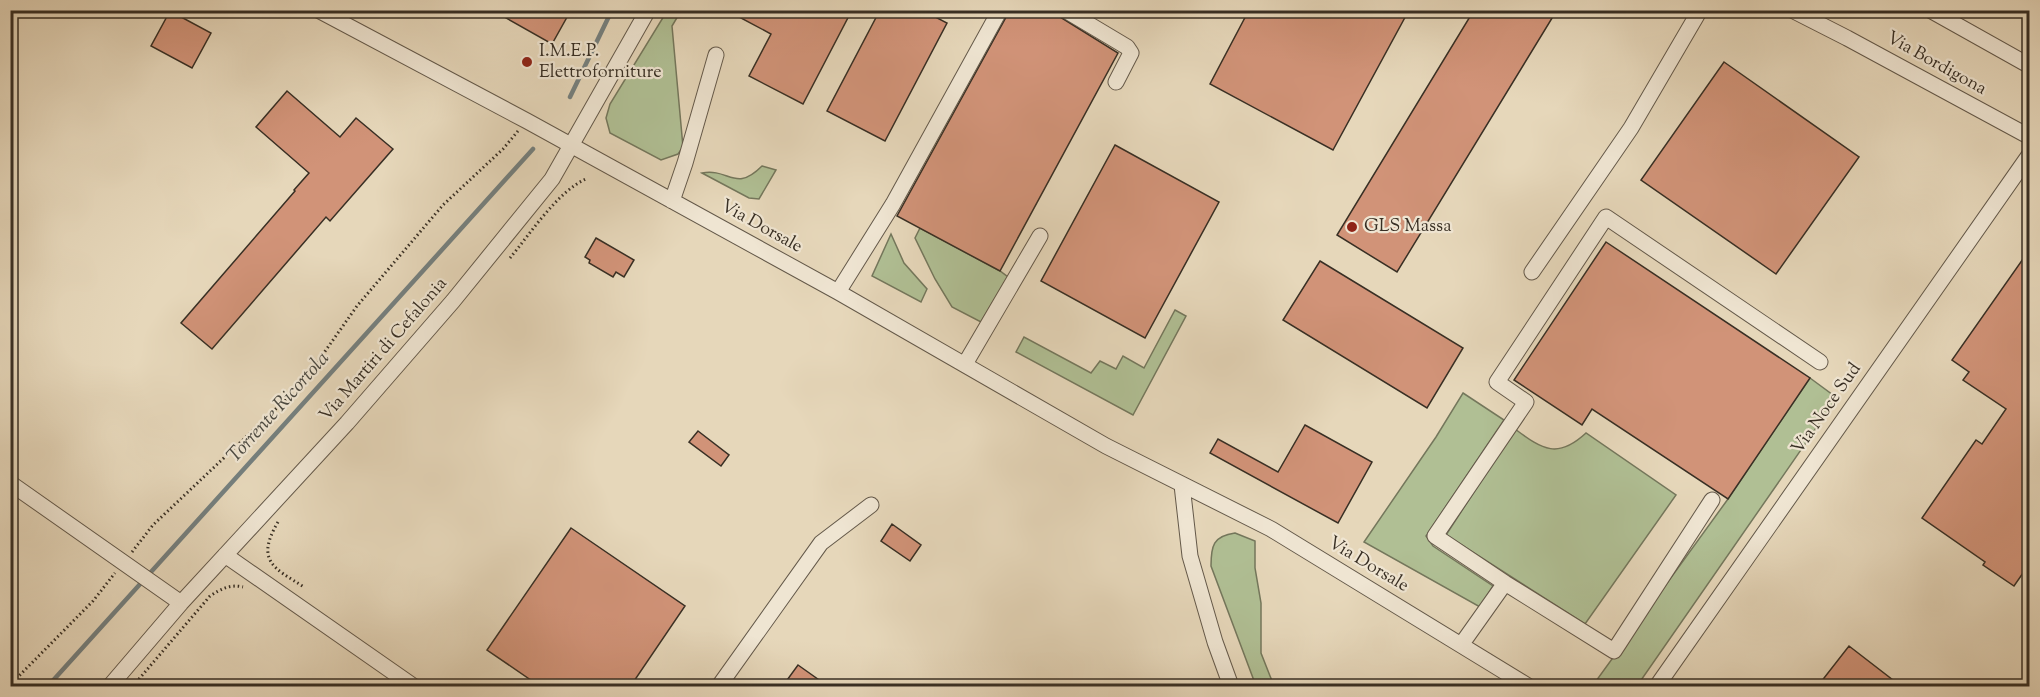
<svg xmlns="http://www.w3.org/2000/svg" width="2040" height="697" font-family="'Sorts Mill Goudy',serif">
<rect width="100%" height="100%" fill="#e6d7ba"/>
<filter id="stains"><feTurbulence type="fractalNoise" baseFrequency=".00333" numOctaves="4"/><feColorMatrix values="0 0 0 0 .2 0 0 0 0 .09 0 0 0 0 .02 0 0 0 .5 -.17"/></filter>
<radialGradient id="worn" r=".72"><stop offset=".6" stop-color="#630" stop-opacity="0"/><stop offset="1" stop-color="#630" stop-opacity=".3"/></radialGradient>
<path fill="#b0bf94" stroke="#74775c" stroke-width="1.5" d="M667,11H681L672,26L683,147L678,154L661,160L610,133L606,118L610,104Z
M762,166L776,170L759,199L749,198L702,173C730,168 735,193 762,166Z
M920,228L1000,271L1008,277L981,322L952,307L935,279L915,238Z
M891,234L904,263L927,289L921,302L872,276Z
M1175,310L1186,316L1133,415L1016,352L1024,337L1091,373L1100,361L1116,369L1123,356L1144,368Z
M1810,378L1837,398L1637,686H1604L1596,681L1728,499Z
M1463,393L1504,420L1426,536L1433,546L1493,586L1480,607L1364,542L1436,437Z
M1515,429C1543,450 1558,459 1586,433L1676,495L1585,624L1446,535Z
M1235,533L1255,541V568L1261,603V653L1274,686H1256L1211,566C1211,546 1213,536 1235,533Z"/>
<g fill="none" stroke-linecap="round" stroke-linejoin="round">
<path stroke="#75807f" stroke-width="4.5" d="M570,97L612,10
M48,686L533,149"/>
</g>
<path fill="#d19378" stroke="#382f24" stroke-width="1.5" d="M492,10H571L552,44Z
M726,10H852L803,104L749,76L771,34Z
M880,10H922L947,23L885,141L827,111Z
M1010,10H1049L1118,53L1000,271L897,216Z
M1249,10H1409L1333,150L1210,84Z
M1474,10H1557L1397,272L1337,235Z
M170,11L211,33L192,68L151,46Z
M1724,62L1859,157L1776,274L1641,180Z
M287,91L340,137L356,118L393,149L330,221L326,217L212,349L181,323L295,191L294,190L309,173L256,127Z
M1115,145L1219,202L1145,338L1041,281Z
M596,238L634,260L624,277L616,272L613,277L589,263L590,260L585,257Z
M1606,242L1810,378L1728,499L1592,409L1582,425L1514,380Z
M2030,249V563L2014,586L1983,565L1985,562L1922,518L1976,440L1982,444L2006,409L1963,380L1969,372L1952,360Z
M1320,261L1463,348L1427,408L1283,320Z
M1305,425L1372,462L1338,523L1210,453L1218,439L1278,472Z
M698,431L729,455L721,466L689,442Z
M892,524L921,545L910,561L881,541Z
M571,528L685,606L630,687H541L487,650Z
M1849,646L1902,687H1817Z
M798,665L829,687H782Z"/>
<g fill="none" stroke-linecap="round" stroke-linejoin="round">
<g stroke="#64594a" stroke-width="17">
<path id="minor" d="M318,10L527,121L838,292L1106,446L1271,529L1528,686
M1065,10L1127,47L1131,53L1116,82
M1792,10L1847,38L2030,137
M1930,10L2030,66
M672,201L685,163L716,55
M1532,272L1631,128L1700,10
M838,292L893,204L1000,10
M965,364L1040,236
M10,483L181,603
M1182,485L1190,556L1215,642L1231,686
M225,555L413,686
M1505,583L1435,536L1526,402L1497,382L1606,217L1820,362
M1461,645L1505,583L1614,651L1712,500
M110,686L181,603L347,423L453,301L552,179L648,10
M719,686L821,543L871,505
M1657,686L2030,154"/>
</g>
<path stroke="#382f24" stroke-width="3" stroke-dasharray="1.5 3" stroke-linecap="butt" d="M510,258C530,234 558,191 586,179
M278,522C255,561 274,568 304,587
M132,552L153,525L302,384L357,306L443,205L503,149L518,131
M10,685L93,601L115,573
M133,686L210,596C221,589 230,584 243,587"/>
<use href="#minor" stroke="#efe5d2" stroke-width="15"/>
</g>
<g fill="#8f2418" stroke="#efe5d2" stroke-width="2">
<circle cx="527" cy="62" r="6"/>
<circle cx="1352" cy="227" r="6"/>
</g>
<g text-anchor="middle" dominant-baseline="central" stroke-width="4.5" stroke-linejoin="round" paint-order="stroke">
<g font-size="18" fill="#382f24" stroke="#efe5d2" text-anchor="start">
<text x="539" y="52">I.M.E.P.<tspan x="539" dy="21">Elettroforniture</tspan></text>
<text x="1364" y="227">GLS Massa</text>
</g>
<g font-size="18" fill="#382f24" stroke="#efe5d2">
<text transform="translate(1936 64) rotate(29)">Via Bordigona</text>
<text transform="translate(761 227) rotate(29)">Via Dorsale</text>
<text transform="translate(384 350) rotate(-49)">Via Martiri di Cefalonia</text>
<text transform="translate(1827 409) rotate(-55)">Via Noce Sud</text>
<text transform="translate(1368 565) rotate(31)">Via Dorsale</text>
</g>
<g font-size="20" font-style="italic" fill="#4c4a42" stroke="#efe5d2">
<text transform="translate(279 408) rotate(-48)">Torrente Ricortola</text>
</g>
</g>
<rect width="2040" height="697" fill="none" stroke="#e6d7ba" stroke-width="36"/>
<rect x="12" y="12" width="2016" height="673" fill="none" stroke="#382f24" stroke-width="3"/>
<rect x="18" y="18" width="2004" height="661" fill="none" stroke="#382f24" stroke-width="1.5"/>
<rect width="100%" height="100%" filter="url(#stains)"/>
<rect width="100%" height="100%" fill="url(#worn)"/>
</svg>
